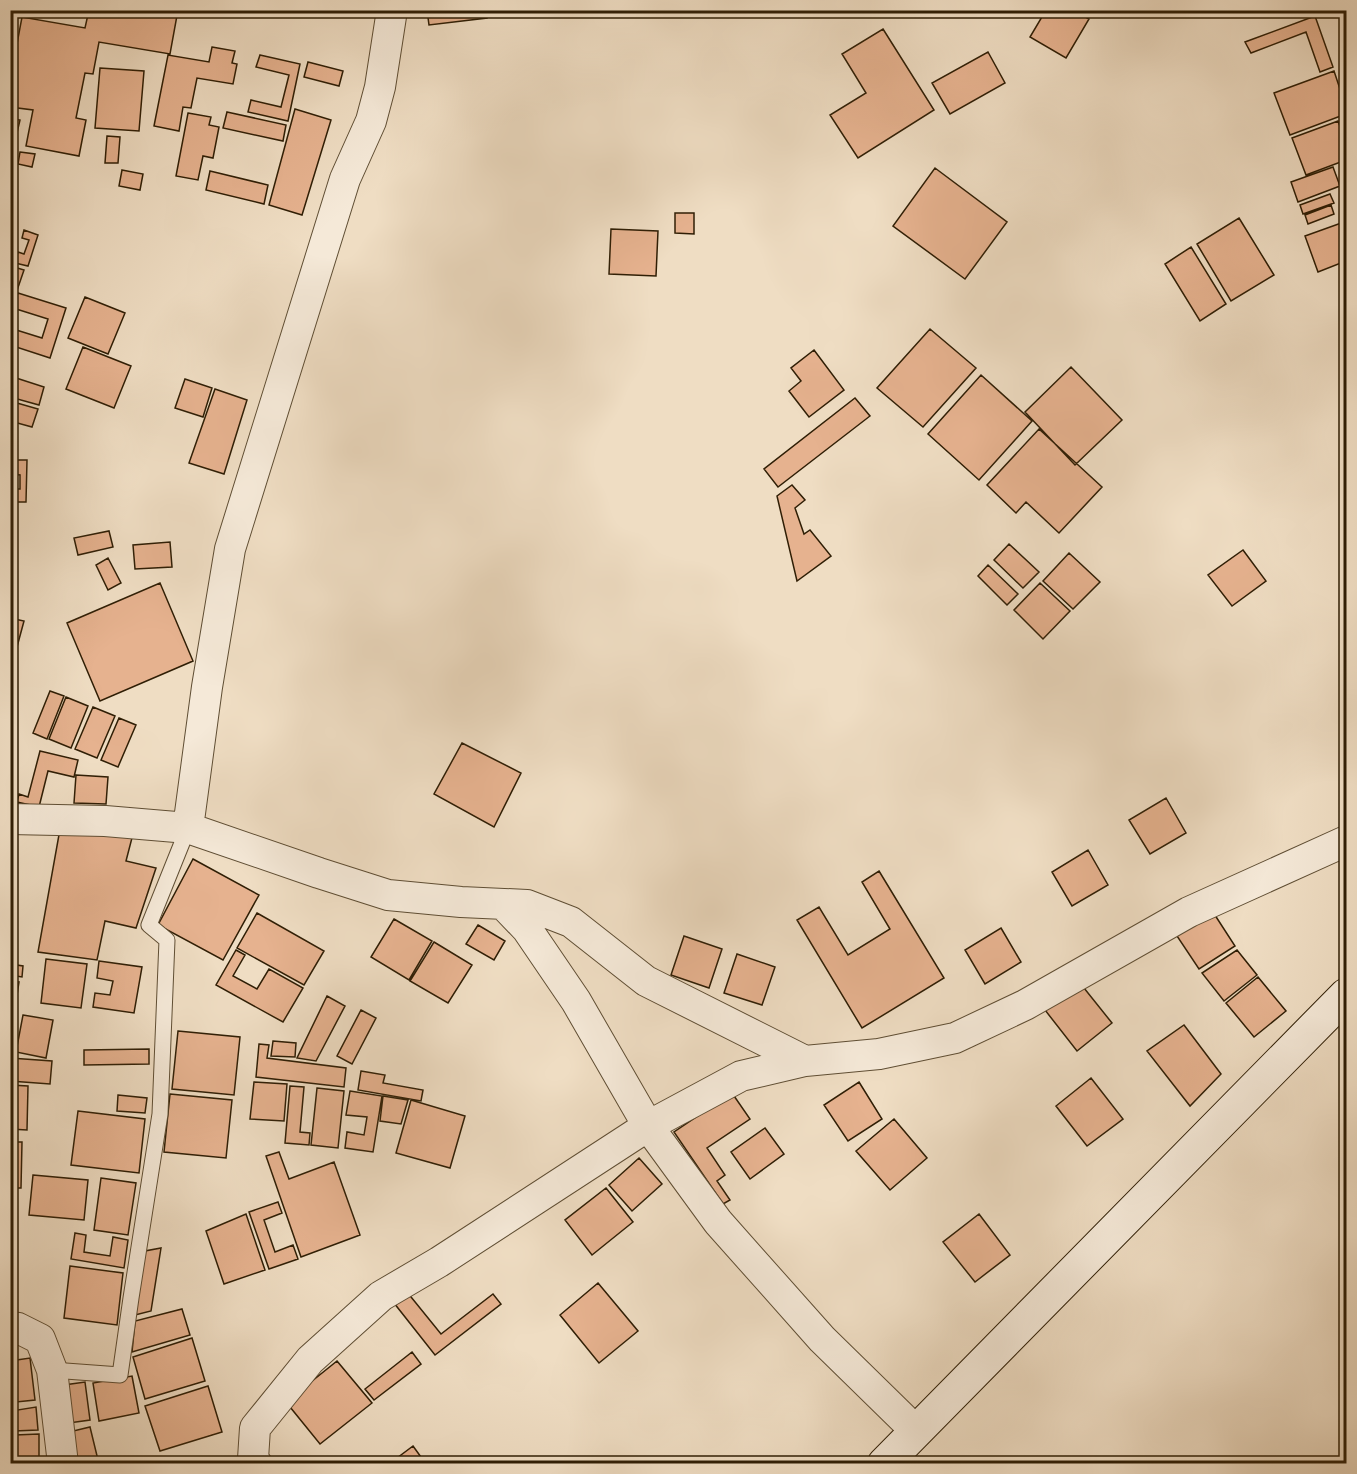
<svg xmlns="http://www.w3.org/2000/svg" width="1357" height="1474" font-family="'EB Garamond',serif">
<rect width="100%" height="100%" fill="#efddc3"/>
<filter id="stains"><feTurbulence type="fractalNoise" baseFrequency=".00333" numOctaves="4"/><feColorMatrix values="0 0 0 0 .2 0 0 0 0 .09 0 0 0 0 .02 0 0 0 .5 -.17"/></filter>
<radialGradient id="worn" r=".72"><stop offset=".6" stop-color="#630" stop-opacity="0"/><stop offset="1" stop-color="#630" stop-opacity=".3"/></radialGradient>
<path fill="#e6b28f" stroke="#2f1e05" stroke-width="1.5" d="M89,10H178L170,54L99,42L93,74L85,73L76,118L86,120L79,156L26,146L33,110L10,107V81L22,17L85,28Z
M427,10H486L487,18L429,25Z
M1046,10H1073L1089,19L1066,58L1030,37Z
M1315,16L1333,67L1320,72L1306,32L1251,53L1245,42Z
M883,29L934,110L858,158L830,115L866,93L842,54Z
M212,47L235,51L232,63L237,64L233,84L197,78L191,108L183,107L179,131L154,126L168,55L209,62Z
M988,52L1005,83L950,114L932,83Z
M260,55L300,64L288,121L248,112L251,100L281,107L289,75L256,67Z
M308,62L343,71L339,86L304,77Z
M100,68L144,71L139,131L95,128Z
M1334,71L1346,107V114L1290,135L1274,93Z
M295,109L331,120L302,215L269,205Z
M227,112L286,125L283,141L223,128Z
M188,113L211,117L209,125L219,127L213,158L203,156L198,180L176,176Z
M10,118L20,120L15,141L10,140Z
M1338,121L1346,143V160L1306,175L1292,138Z
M107,136L120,137L118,163H105Z
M20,152L35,154L32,167L18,164Z
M1333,167L1340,186L1298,202L1291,182Z
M935,168L1007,222L965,279L893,226Z
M122,170L143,174L140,190L119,186Z
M210,171L268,185L264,204L206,190Z
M1330,194L1334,203L1303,214L1300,205Z
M1331,205L1334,214L1308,224L1305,215Z
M675,213H694V234L675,233Z
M1239,218L1274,275L1231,301L1197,244Z
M1344,222L1346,230V261L1318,272L1305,236Z
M611,229L658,231L656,276L609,274Z
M24,230L38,235L28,266L15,263L18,252L24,254L29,240L22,238Z
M1191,247L1226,304L1200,321L1165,264Z
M14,267L24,270L11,308L10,278Z
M18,293L66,308L50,358L10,345V328L42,338L48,319L13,308Z
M85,297L125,313L108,354L68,338Z
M930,329L976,368L923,427L877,388Z
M83,347L131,366L114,408L66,389Z
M814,350L844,390L809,417L789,391L801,381L791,368Z
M1071,367L1122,420L1075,465L1025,412Z
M981,375L1032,421L979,480L928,434Z
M10,376L44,387L39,405L10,397Z
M185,379L212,388L203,417L175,408Z
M215,389L247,400L224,474L189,463Z
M855,398L870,416L778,487L764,469Z
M10,401L38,409L32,427L10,421Z
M1039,429L1102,487L1059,533L1026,502L1016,513L987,485Z
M14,460H27L26,502H14V489H20V475L13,474Z
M792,485L805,500L795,508L804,534L810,530L831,556L797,581L777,496Z
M109,531L113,547L78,555L74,538Z
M170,542L172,567L135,569L133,545Z
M1009,544L1039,572L1023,588L994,560Z
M1243,550L1266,581L1232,606L1208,575Z
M1069,553L1100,582L1073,609L1043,581Z
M108,558L121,583L108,590L96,565Z
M988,565L1018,594L1007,605L978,576Z
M160,583L193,661L100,701L67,623Z
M1040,583L1070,611L1043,639L1014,610Z
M10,618L24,621L14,658L10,657Z
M50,691L64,696L47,739L33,733Z
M66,697L88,706L71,748L49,739Z
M93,707L115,716L97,758L75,749Z
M119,718L136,725L118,767L101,760Z
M462,743L521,773L494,827L434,794Z
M40,751L78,760L74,777L48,771L39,807L17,802L19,794L28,797Z
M76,775L108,777L106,804L74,803Z
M1166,798L1186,833L1150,854L1129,820Z
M60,829L133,834L126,861L156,868L136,928L105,921L97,960L38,952Z
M1088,850L1108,885L1072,906L1052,872Z
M193,859L259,895L223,960L158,925Z
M879,871L944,978L862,1028L797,920L819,907L848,955L890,929L862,882Z
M1211,909L1235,946L1199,969L1175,933Z
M257,913L324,951L304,985L237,948Z
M394,919L432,941L409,980L371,957Z
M478,925L505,941L494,960L466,944Z
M1001,928L1021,962L985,984L965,950Z
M684,936L722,949L709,988L671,975Z
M434,942L472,965L448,1003L410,981Z
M236,950L245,955L233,976L257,989L269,969L303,988L283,1022L216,985Z
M1237,950L1257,975L1224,1001L1202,973Z
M737,954L775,967L762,1005L724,993Z
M46,959L87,964L81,1008L41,1003Z
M99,961L142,967L134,1013L93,1007L95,993L110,995L113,981L97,978Z
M10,964L23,966L22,977L10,975Z
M1258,977L1286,1011L1254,1037L1226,1003Z
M10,981L19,982L14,1015L10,1014Z
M1080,983L1112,1023L1077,1051L1045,1010Z
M327,996L345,1006L316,1061L297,1058Z
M361,1010L376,1018L352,1064L337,1056Z
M23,1015L53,1020L46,1058L16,1052Z
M10,1019L15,1020L10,1052Z
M1184,1025L1221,1074L1190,1106L1147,1051Z
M178,1031L240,1037L234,1095L172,1089Z
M273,1041L296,1043L295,1057L271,1056Z
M259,1044L269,1045L267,1058L346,1068L344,1087L256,1077Z
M149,1049V1064L84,1065V1050Z
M10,1058L52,1061L50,1084L10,1081Z
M361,1071L385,1075L383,1083L423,1090L421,1101L358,1090Z
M1091,1078L1123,1119L1087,1146L1056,1106Z
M254,1082L287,1084L284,1121L250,1119Z
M859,1082L882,1119L848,1141L824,1105Z
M10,1085L28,1086L27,1130L10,1129Z
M290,1086L304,1087L300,1132L310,1133L309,1145L285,1143Z
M317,1088L344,1091L338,1148L311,1145Z
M350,1091L382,1096L373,1152L345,1148L347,1132L364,1135L367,1117L346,1115Z
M732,1093L750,1119L707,1148L725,1175L717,1181L730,1200L723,1204L674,1132Z
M170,1094L232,1100L226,1158L164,1152Z
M118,1095L147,1098L145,1113L117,1111Z
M383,1096L408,1100L401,1124L380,1121Z
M411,1100L465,1116L450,1168L396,1153Z
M78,1111L145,1119L139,1173L71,1165Z
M894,1119L927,1158L890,1190L856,1151Z
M765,1128L784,1154L750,1179L731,1152Z
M10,1142H22L21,1188H10Z
M279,1152L289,1179L334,1162L360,1235L301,1257L266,1156Z
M639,1158L662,1184L632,1211L609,1185Z
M33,1175L88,1180L84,1220L29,1215Z
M101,1178L136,1183L128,1235L94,1230Z
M606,1188L633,1222L592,1255L565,1220Z
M278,1202L282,1213L264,1220L275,1252L293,1245L298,1259L269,1269L249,1212Z
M246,1214L265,1270L224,1284L206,1231Z
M979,1214L1010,1255L975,1282L943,1242Z
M10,1232L15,1284H10Z
M75,1233L86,1235L84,1252L110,1256L113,1237L128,1240L124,1268L71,1259Z
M161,1248L151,1311L135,1315L145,1251Z
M70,1266L123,1273L117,1325L64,1318Z
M598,1283L638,1331L599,1363L560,1315Z
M407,1292L441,1334L493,1294L501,1304L435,1355L394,1303Z
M182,1309L190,1335L132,1352L135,1321Z
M192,1338L205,1381L145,1399L133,1357Z
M412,1352L421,1364L374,1400L365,1389Z
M30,1358L35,1400L16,1402L12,1371H10V1361Z
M337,1361L372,1403L320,1444L286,1402Z
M132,1376L139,1413L99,1421L93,1383Z
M85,1382L90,1420L69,1423L64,1385Z
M208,1386L222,1432L160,1451L145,1406Z
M36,1407L38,1430L14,1431L11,1411Z
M90,1427L99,1464H75L69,1432Z
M39,1434V1459L16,1460L15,1435Z
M413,1446L426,1464H389Z"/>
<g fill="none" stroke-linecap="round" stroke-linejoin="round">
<g stroke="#5f4e34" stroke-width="17">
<path id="lane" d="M52,1370L120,1375L131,1298L160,1114L167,940L149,925L188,828"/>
</g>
<g stroke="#5f4e34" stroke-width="32">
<path id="street" d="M392,10L380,87L371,121L345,179L230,549L207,687L188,828L319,873L388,895L461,902L527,905L571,922L646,981L805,1061
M10,819L105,821L188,828
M10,1327L18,1328L40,1339L52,1370L63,1464
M916,1431L822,1339L718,1222L648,1126L741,1076L805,1061L879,1054L955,1038L1025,1005L1189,912L1346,841
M257,1464L253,1459L255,1428L310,1360L381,1296L439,1262L648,1126L576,1001L527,929L503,904"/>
</g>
<g stroke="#2f1e05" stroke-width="35">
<path id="secondary" d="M884,1464L1346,995"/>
</g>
<use href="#lane" stroke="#f5e9d8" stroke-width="15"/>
<use href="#street" stroke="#f5e9d8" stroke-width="30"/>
<use href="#secondary" stroke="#f5e9d8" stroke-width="33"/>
</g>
<rect width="1357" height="1474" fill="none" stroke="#efddc3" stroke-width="36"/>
<rect x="12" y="12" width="1333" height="1450" fill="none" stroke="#2f1e05" stroke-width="3"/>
<rect x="18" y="18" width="1321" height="1438" fill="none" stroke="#2f1e05" stroke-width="1.5"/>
<rect width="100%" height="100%" filter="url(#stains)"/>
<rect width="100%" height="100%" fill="url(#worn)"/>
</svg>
